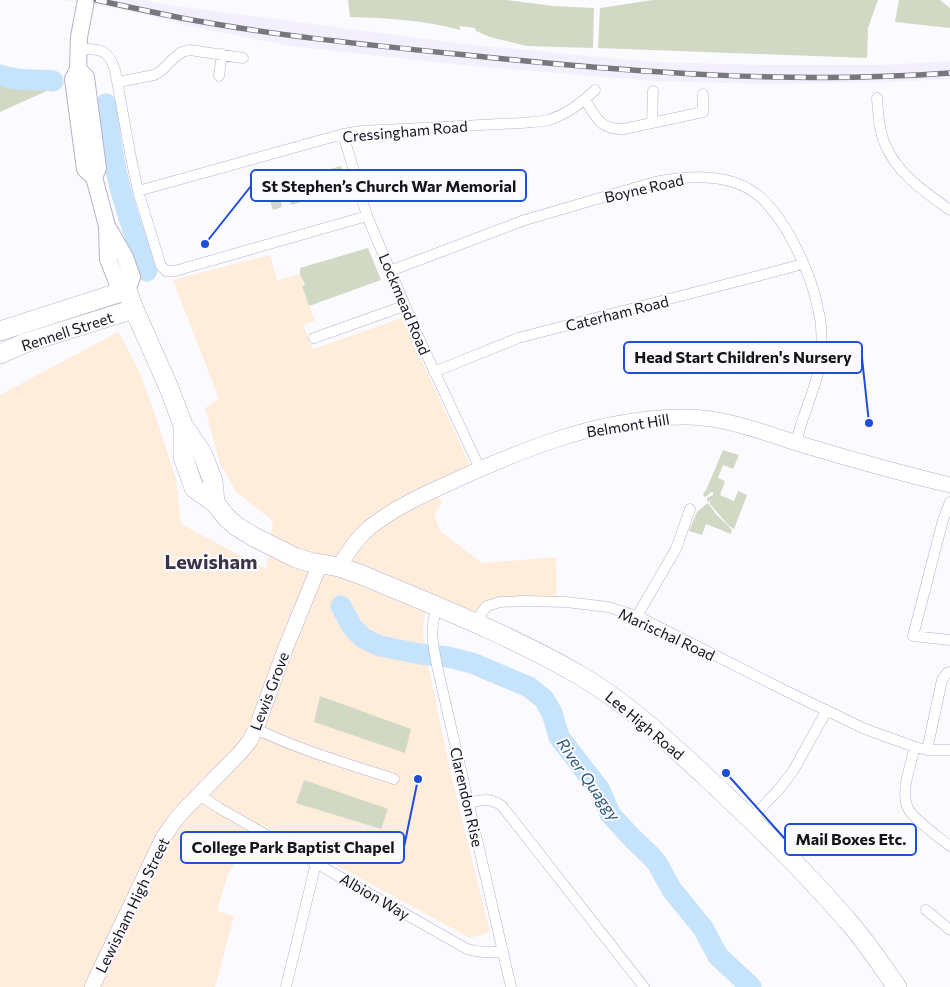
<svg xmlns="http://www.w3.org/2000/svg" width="950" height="987" font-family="Commissioner,sans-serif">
<rect width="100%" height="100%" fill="#fbfaff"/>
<path fill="#ffeddc" d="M270,255L277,280L300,274L305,286L302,287L315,321L303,325L313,349L402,318L470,465L429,483L442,502L434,515L441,532L482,563L556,557L557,599L483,605L471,613L427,593L423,631L427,660L452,779L490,932L470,938L261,824L228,874L217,911L234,916L215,987H0V395L118,332L122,338L140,373L153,409L176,479L181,524L266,569L273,521L237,493L220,464L205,408L219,399L173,280Z"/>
<path fill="#f3effd" d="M63,0H143L161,4L463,44L653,62L762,65H884L950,61V79L892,82L764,84L653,81L462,65L290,46L188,26L126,10Z"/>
<path fill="#d1d9c4" d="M348,0H507L553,6L594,8L593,48L527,46L490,37L476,31L475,28L460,26V30C424,20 387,18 350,17Z
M653,0H878L868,28L867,58L598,48L600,8Z
M899,0H940L950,8V28L895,22Z
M0,65L54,77L51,89L0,112Z
M341,166L348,188L337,191L334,181L298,192L301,202L291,205L288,195L280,197L282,207L273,210L266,188Z
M368,248L381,280L309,306L302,286L305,285L300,274V268Z
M723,450L739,455L733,469L723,465L718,478L725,481L720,495L734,501L738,491L747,495L734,529L729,526L710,504V501L715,497L708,502L707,500V498L713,495V492H712L705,497L703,494L707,488Z
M708,503L716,514L732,530L731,534L706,524L702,535L689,531L697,512Z
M320,696L411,729L405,753L314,722Z
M304,780L388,809L381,829L296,803Z"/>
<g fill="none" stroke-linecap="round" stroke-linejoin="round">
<path stroke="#c5e3fb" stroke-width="21" d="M0,75C17,82 35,79 53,81
M106,104C109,124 111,145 115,165C122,201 135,236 147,271
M341,606L352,627L363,638L380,646L420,654L448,657L472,663L529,687L544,699L552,713L559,737L600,790L610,814L633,839L651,856L657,863L672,890L703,928L718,956L751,987"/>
<g stroke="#b8b0c9" stroke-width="11">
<path id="street" d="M78,49C99,49 108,48 115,70L131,158L138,191L161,266L166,271H175L367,216
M219,76L222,54
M118,82L154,75L161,71L174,58L182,52L190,50L243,58
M877,98C878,113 879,130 885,144C897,174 925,192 950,210
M585,100C597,118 600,130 624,129L703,112V94
M652,123L653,91
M343,134L367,216L378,242L417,334L480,469
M138,191L343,134L362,131L521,123C530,122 540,122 549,120C567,114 582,103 595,90
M390,271L525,220L655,182C685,176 721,173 749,189C782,208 811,272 818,309C822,323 822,339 821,354C820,375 811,394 805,413C801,423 799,433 796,442
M314,338L404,306
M434,372L518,338L735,282L803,264
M950,502L943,520L913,636L950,640
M437,608C429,630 433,643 437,666L511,987
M637,616L676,549L690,509
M476,624L482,612L487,606L500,602L524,601L566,602L608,607L637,616L788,692L865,729L915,747L927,750H950
M256,729C300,750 348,764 394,779
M915,747C911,763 901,790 907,806C911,818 939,837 950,846
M927,750L942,680L947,673L950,672
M199,795L219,808L467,949C480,953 490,953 503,951
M468,803C483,800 489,797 502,806L644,987
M751,819L780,788L793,771L827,710
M926,910L950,930
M286,987L316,863"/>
</g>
<g stroke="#b8b0c9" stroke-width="16">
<path id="secondary" d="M339,567C347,553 356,539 369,528C395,507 427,493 458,479C522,450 589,423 660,418C674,417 688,416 702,418C735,421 768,434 800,444C850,459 900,473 950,485
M92,987L163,838L176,819L185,809L238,755L249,742L256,729L286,647L320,564"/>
</g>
<g stroke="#b8b0c9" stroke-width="18">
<path id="primary" d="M86,0L79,37L78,69L73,79L85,169L94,177L107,226L108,259L117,282L127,290L132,277L125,257L107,226
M78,69L86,77L87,85L98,168L94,177"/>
</g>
<g stroke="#b8b0c9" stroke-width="20">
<path id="highway" d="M0,331L127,290L134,309L169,388L183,425L202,453L213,481L215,503
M0,354L25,343L134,309
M183,425V457L194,488L215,503L226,517L236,526L254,537L296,558L310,562L339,567L362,575C435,606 513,636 581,676C627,703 666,740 704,775C754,822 803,869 847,920C866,941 881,965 897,987"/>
</g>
<use href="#street" stroke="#fff" stroke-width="10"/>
<use href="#secondary" stroke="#fff" stroke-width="15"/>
<use href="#primary" stroke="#fff" stroke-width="16"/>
<use href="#highway" stroke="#fff" stroke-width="19"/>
<g stroke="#79777e" stroke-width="5.5">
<path id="rail" d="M96,0C130,7 164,15 198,21C292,38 389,47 485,57C639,73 795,84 950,73"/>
</g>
<use href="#rail" stroke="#fbfaff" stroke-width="4" stroke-dasharray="11" stroke-linecap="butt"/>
</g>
<g text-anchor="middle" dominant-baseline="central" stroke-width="4" stroke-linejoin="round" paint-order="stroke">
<g font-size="15" fill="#16131c" stroke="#fbfaff">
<text transform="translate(405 131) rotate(-5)">Cressingham Road</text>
<text transform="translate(644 188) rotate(-13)">Boyne Road</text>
<text transform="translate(405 304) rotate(67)">Lockmead Road</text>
<text transform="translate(617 313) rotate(-14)">Caterham Road</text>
<text transform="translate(67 331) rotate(-18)">Rennell Street</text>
<text transform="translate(628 425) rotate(-9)">Belmont Hill</text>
<text transform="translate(667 634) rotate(25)">Marischal Road</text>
<text transform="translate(269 691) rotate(-69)">Lewis Grove</text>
<text transform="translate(645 725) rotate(40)">Lee High Road</text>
<text transform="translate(467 797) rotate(77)">Clarendon Rise</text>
<text transform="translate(375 896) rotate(30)">Albion Way</text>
<text transform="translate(132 905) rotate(-64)">Lewisham High Street</text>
</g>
<g font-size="16" font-style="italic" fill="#29587b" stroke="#fbfaff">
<text transform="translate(589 779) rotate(55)">River Quaggy</text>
</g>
<g font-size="20" font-weight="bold" fill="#3a3347" stroke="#fbfaff">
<text x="211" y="561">Lewisham</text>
</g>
</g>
<path fill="none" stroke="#1d4ed8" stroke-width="2" d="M205 244L251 186M869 423L862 358M726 773L785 839M418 779L404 847"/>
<g fill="#1d4ed8" stroke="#fbfaff" stroke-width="2">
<circle cx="205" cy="244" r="5"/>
<circle cx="869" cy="423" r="5"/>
<circle cx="726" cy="773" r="5"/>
<circle cx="418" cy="779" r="5"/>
</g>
<g fill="#fbfaff" stroke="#1d4ed8" stroke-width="2">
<rect x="251" y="170" width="275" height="31" rx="5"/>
<rect x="624" y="342" width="238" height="31" rx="5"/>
<rect x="785" y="824" width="131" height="31" rx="5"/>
<rect x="181" y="832" width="223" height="31" rx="5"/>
</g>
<g font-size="16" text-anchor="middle" font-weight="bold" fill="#16131c">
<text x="389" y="192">St Stephen’s Church War Memorial</text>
<text x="743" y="363">Head Start Children's Nursery</text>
<text x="851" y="845">Mail Boxes Etc.</text>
<text x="293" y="853">College Park Baptist Chapel</text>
</g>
</svg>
